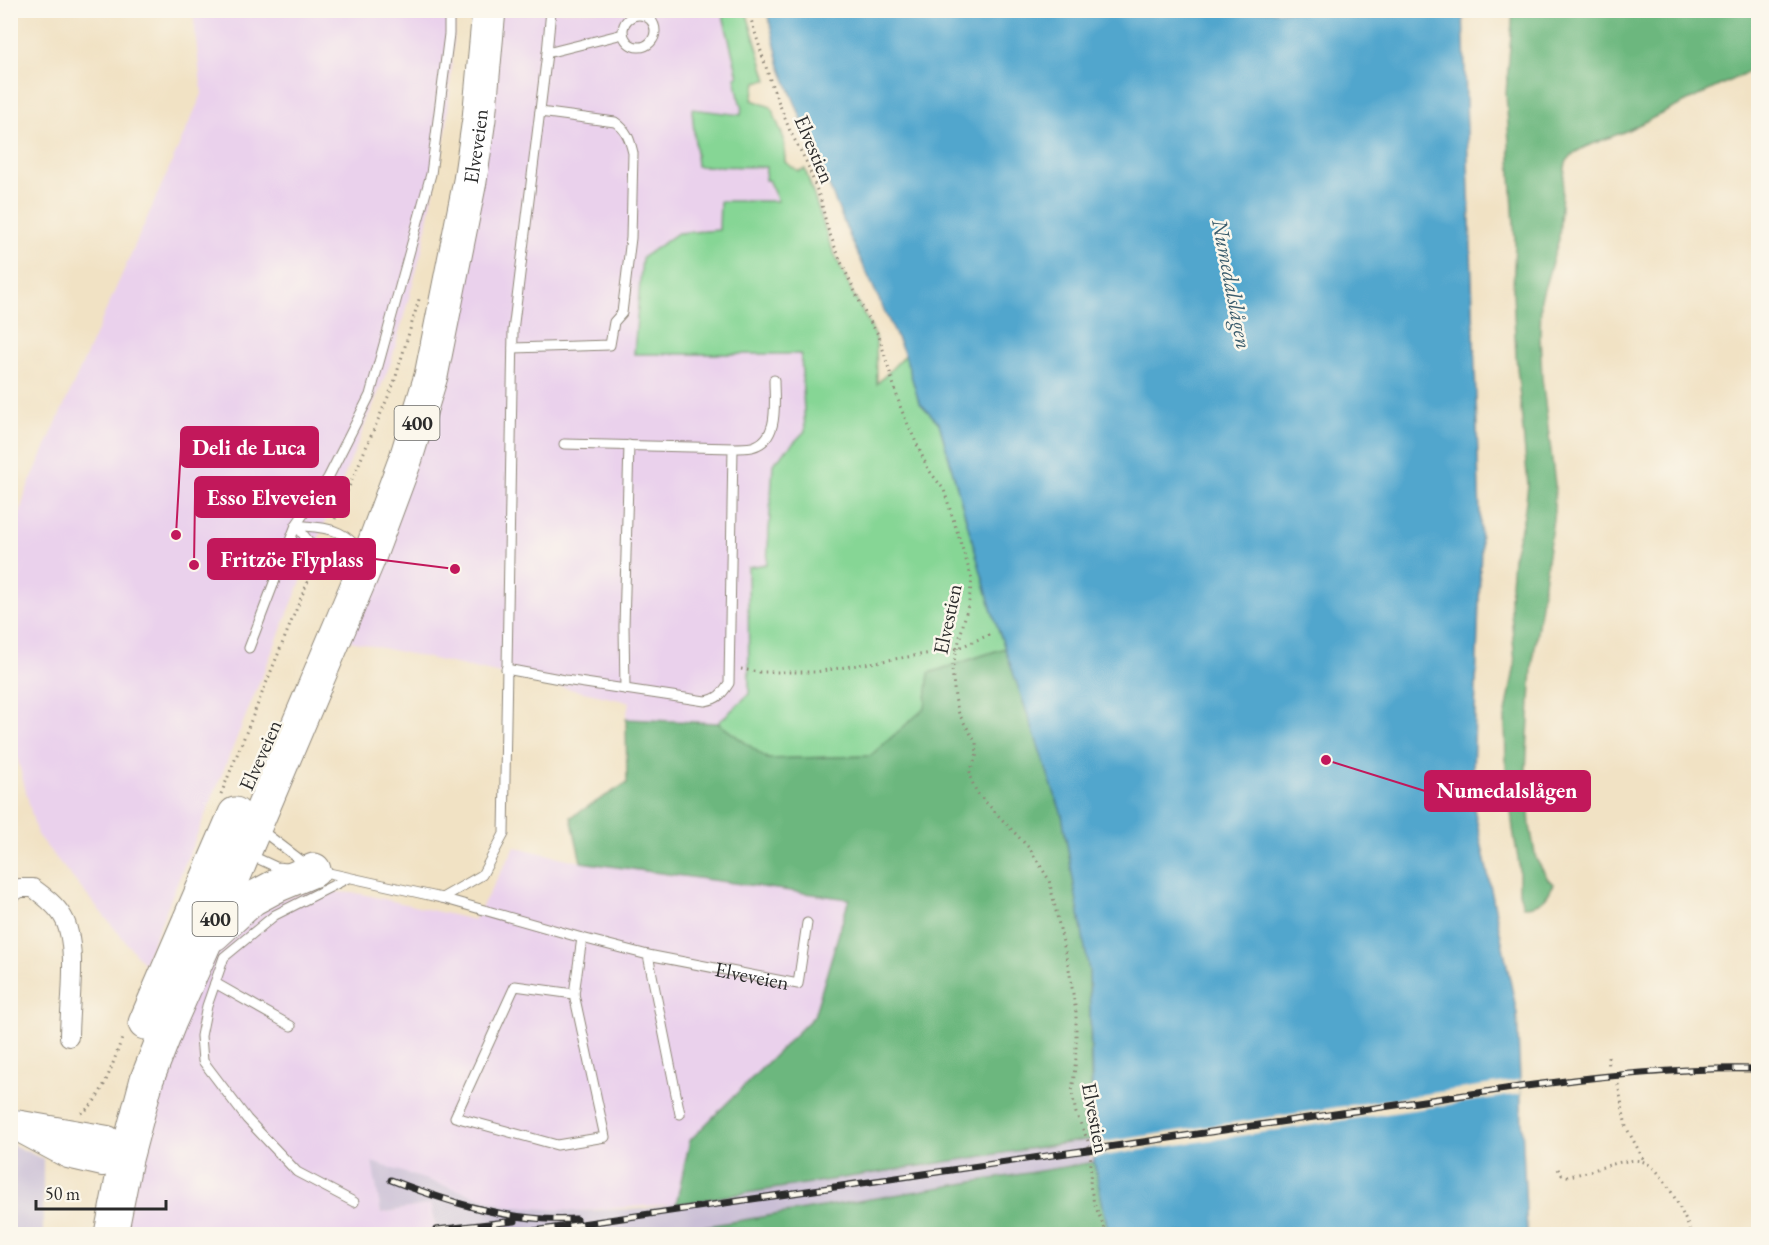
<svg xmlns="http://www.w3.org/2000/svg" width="1769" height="1245" font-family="'EB Garamond',serif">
<rect width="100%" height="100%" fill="#fbf7ec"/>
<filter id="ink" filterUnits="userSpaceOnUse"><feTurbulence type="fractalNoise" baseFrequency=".0167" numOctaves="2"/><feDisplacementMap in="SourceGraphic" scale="12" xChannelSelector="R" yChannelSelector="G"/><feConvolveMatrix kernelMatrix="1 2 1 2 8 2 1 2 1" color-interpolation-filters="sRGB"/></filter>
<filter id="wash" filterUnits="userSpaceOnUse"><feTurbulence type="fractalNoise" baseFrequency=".008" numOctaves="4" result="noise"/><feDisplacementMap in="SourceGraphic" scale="24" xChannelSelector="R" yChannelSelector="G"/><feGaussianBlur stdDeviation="1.35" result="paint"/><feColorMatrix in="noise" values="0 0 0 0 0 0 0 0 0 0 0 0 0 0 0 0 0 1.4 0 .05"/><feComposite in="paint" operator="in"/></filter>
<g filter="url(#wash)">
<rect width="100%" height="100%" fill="#f1e2c4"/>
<path fill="#ead1ec" d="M193,11H456L447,124L422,251L391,362L144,964L37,835L11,733V547L26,491L202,94Z
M501,11H722L738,77H735L742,103L741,115L692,110L697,166L766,167L768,180L778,201H720L719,230L692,231L642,258L635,354H801L805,431L773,464L767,564L748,568L749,694L718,723L626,719L629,702L346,640L389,536Z
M515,847L581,862L849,899L814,1016L690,1140L676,1204L574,1211L506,1206L373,1163L381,1213L431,1204L437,1234H119L131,1173L189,996L229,931L266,902L315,890L362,894L474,920Z"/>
<path fill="#cabfd6" d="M1092,1139L1094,1162L701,1227L702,1234H437L431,1204L381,1213L372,1162L506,1206L574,1211L642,1209Z
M11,1144L43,1159V1234H11Z"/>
<path fill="#86d695" stroke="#588060" stroke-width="1.5" d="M722,11H746L767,80L756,82L752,100L771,107L784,139L785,162L798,171L805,169L830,244L851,290L876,337L877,384L905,355L919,402L939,423L992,611L1005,648L929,673L926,708L870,756L768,759L718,723L749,694L748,567L767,564L773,464L805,431L801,354H634L642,258L678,233L719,230L720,201H778L768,180H765L766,167L697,166L692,109L741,115L742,104L740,103L735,77L738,76Z"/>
<path fill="#6cb77e" stroke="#4c7154" stroke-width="1.5" d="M1513,11H1758V67L1626,131L1585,147L1574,153L1566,162L1562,191L1559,239L1541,299L1540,336L1542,378L1555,484L1554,512L1532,668L1526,770L1530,826L1536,859L1548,879L1553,884C1548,899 1539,906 1523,906L1519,892V865L1513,829L1506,765L1505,718L1515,664L1510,598L1513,558L1524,516L1528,485L1516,356L1513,292L1515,242L1506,93Z
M1005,648L1062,815L1089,971L1092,1139L676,1204L690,1140L814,1016L849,899L581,862L571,817L627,783L626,719L718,723L768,759L870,756L925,708L929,673Z
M1094,1162L1109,1234H702L701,1227Z"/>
<path fill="#51a6cd" stroke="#3e687c" stroke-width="1.5" d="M767,11H1463L1481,546L1472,799L1517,1013L1527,1234H1109L1094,1162L1089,971L1062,815L992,611L939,423L919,402L905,355L850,237L780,66Z"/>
<path fill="#f1e2c4" d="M1519,1080L1521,1094L1090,1158V1144Z"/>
</g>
<g filter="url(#ink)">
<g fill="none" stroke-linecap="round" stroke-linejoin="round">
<g stroke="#8e8678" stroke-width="11">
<g id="lane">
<circle cx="639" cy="31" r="16"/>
<path d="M547,53L623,34"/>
<path d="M513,348L610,345L614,322L622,313L631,238L633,153C630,140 627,130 615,122L540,112"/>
<path d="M733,448C739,448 746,448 752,447C780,440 774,403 774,380"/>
<path d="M296,525C334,529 344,528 368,560L344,567L319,555Z"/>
<path d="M249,648L296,525L328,478L370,395L431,174L449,34V10"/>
<path d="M506,669L565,680L705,701C718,699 722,694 729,683L733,448L564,444"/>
<path d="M625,689L624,627L629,445"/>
<path d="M261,830L307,865"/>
<path d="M248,854L276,867L288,868"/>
<path d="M320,871L442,898L582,938L574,994"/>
<path d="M10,878L15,891"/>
<path d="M348,878L275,915L224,957L207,1006L201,1036L203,1061L247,1119L297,1172L354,1202"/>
<path d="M442,898L482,875L504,834L513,331L547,53L551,10"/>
<path d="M582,938L648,955L680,1114"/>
<path id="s1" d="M648,955L798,984L807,923"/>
<path d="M215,983L291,1026"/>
<path d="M515,986L574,994L605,1137L557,1145L455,1117Z"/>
</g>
</g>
<g stroke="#8e8678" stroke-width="20">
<path id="street" d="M10,894L20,888H33C44,896 56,905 63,917C79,944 69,1004 69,1037"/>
</g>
<g stroke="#8e8678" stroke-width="28">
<path id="secondary" d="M10,1122L108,1139L126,1159
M25,1132L68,1155L103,1163L126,1159"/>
</g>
<g stroke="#8e8678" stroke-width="35">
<g id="highway">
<path d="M214,934L252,899L278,885L314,870"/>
<path d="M145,1023L235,814"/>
<path id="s2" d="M111,1234L126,1159L147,1079L170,1021L227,893L368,560L406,458L431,376L470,181L479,119L489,10"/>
</g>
</g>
<path stroke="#8e8678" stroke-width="3" stroke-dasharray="1.5 4.5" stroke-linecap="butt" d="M748,10L771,83L790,131L807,163L821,201L827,227L841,262L866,315L879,336L901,409L928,469L944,490L972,579L969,601L952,669L955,698L959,714L976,743L977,754L969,775L977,793L1030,849L1049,880L1069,969L1076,1012V1058L1072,1093L1076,1113L1088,1141L1091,1161L1090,1185L1094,1203L1107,1234
M335,519L394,383L420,296
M741,669L759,672H815L956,649L991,634
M221,794L314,566
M1608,1057L1609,1067
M1618,1084L1626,1127L1645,1162
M81,1113C103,1102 114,1058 123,1036
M1558,1169L1562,1175L1567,1176C1585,1174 1603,1166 1621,1162C1628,1161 1637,1159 1644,1162C1665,1170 1683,1215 1692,1234"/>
<use href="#lane" stroke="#fff" stroke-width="9"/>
<use href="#street" stroke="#fff" stroke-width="18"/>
<use href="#secondary" stroke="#fff" stroke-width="26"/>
<use href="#highway" stroke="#fff" stroke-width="33"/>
<g stroke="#2b2b2b" stroke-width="7">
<path id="rail" d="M391,1180C448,1202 513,1223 576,1219
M436,1230L515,1221
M513,1234L1526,1086C1603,1076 1680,1067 1758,1069"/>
</g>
<use href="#rail" stroke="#fbf7ec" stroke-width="4.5" stroke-dasharray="14" stroke-linecap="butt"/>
</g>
</g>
<g text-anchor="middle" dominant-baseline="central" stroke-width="5" stroke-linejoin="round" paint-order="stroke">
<g fill="#fbf7ec" stroke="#696865" stroke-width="1.5">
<rect x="394.5" y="406" width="45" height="34" rx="4.5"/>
<rect x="192.5" y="902" width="45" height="34" rx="4.5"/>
</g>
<g font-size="20" font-weight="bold" fill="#2b2b2b">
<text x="417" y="423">400</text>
<text x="215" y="919">400</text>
</g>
<g font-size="21" fill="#2b2b2b" stroke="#fbf7ec">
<text stroke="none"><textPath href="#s2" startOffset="1152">Elveveien</textPath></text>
<text transform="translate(815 149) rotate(67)">Elvestien</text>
<text transform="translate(947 619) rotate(-78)">Elvestien</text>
<text transform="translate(260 755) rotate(-66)">Elveveien</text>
<text stroke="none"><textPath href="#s1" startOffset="106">Elveveien</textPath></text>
<text transform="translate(1096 1118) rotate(79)">Elvestien</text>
</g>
<g font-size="22" font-style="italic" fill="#3a5c6c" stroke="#fbf7ec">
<text transform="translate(1232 284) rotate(79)">Numedalslågen</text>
</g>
</g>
<path fill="none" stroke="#c2185b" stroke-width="2" d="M176 535L181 447M194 565L195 497M455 569L375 559M1326 760L1425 791"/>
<g fill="#c2185b" stroke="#fbf7ec" stroke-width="2">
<circle cx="176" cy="535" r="6"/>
<circle cx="194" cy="565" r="6"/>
<circle cx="455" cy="569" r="6"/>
<circle cx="1326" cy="760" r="6"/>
</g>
<g fill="#c2185b" stroke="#c2185b" stroke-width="2">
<rect x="181" y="427" width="137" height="40" rx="6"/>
<rect x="195" y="477" width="154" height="40" rx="6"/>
<rect x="208" y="539" width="167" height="40" rx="6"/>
<rect x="1425" y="771" width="165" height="40" rx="6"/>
</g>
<g font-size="22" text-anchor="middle" font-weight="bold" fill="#fff">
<text x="249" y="455">Deli de Luca</text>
<text x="272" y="505">Esso Elveveien</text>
<text x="292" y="567">Fritzöe Flyplass</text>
<text x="1507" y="798">Numedalslågen</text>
</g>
<rect width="1769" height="1245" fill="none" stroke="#fbf7ec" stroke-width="36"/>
<path d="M36 1200v9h130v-9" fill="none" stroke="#2b2b2b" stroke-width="3"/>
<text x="45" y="1200" font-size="18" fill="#2b2b2b" stroke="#fbf7ec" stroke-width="4.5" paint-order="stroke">50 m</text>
</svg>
